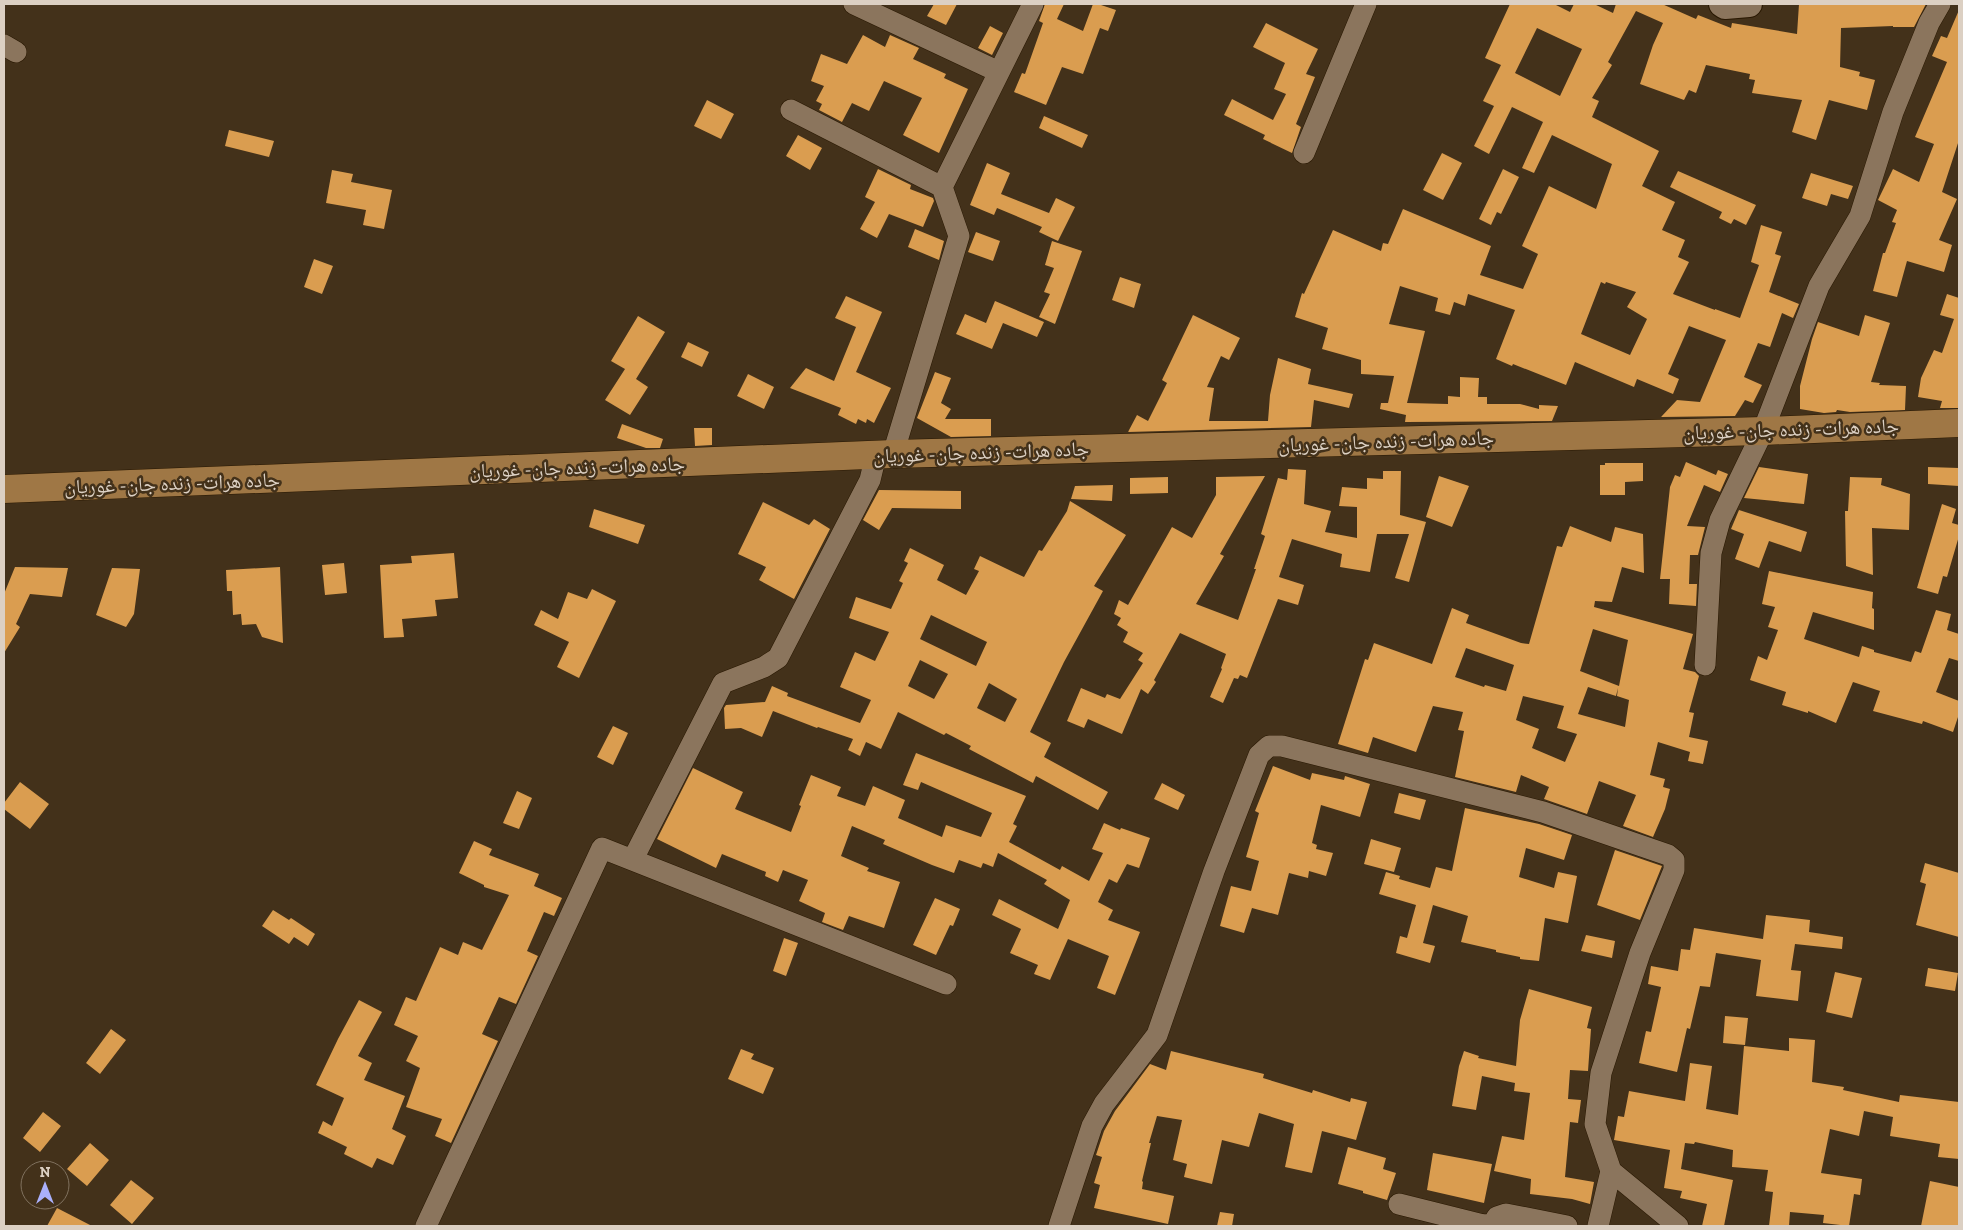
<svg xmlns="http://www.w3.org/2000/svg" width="1963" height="1230" font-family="'Zilla Slab','Noto Naskh Arabic',serif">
<rect width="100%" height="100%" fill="#43311a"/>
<path fill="#da9d50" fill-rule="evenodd" d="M934,4H957L946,25L927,16Z
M1045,4H1064L1057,19L1083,31L1093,4H1098L1116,10L1108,31L1100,28L1083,74L1062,67L1046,105L1014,92L1022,73L1025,74L1043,23L1039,21Z
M1510,4H1554L1570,12L1574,4H1594L1613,13L1616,4H1662L1696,19L1698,15L1731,28L1732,23L1797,34L1799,4H1926L1914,27H1893V26L1841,28L1840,67L1860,72L1859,76L1875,80L1867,110L1829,100L1816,140L1792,132L1802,100L1752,93L1755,80L1749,79L1750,74L1706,65L1696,93L1689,90L1684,100L1640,84L1653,45L1663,23L1636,11L1608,62L1612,65L1592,98L1599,101L1592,117L1659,151L1642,186L1675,202L1662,230L1685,240L1678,257L1689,262L1673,294L1715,310V309L1740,318L1759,265L1751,262L1761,225L1782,232L1775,254L1781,256L1769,292L1799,304L1793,318L1782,313L1770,347L1758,343L1744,377L1762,385L1753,403L1745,400L1735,416L1661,417L1677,400L1700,402L1726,340L1689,326L1668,374L1679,379L1673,394L1637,379L1634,387L1575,362L1566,385L1513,364L1512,366L1496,359L1515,310L1468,294L1465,306L1454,302L1450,315L1435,311L1438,298L1400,286L1389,324L1425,331L1407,403L1448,404V396L1460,397V377L1479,378L1478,397H1487V404H1520L1539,409V405L1558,406L1552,421L1405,422L1406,415L1380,409L1381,403H1388L1394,376L1361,374V360L1322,349L1328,328L1295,317L1302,293L1304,294L1333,230L1381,251L1383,243L1388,244L1403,209L1491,246L1480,275L1523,289L1538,254L1522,246L1549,186L1596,209L1612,164L1552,135L1534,173L1522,168L1543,122L1512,107L1489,154L1474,146L1494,106L1483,101L1501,65L1485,58ZM1537,28L1582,49L1560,96L1515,73ZM1601,282L1605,284L1606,282L1636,292L1627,307L1647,319L1630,355L1581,334Z
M1959,10V140L1942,192L1957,199L1939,240L1952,245L1944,272L1907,261L1897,297L1873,291L1883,253H1885L1896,223L1892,222L1897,210L1878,200L1893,169L1919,182L1934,144L1915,137L1947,62L1932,56L1941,36L1947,38Z
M1266,23L1318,49L1306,74L1315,77L1296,124L1301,127L1292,153L1263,139L1265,135L1224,115L1232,99L1273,120L1286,94L1274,89L1285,63L1253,47Z
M990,26L1003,33L992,55L978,48Z
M863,35L885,47L890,35L919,48L913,59L946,74L944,78L968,89L939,153L903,135L922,98L884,81L869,111L852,103L842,122L819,110L822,104L816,101L824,86L811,81L821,54L847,64Z
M707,100L734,114L721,139L694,126Z
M1044,116L1088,135L1082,148L1039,128Z
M229,130L274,141L269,157L225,146Z
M798,135L822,148L810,170L786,156Z
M1442,153L1462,163L1443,200L1423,190Z
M987,163L1010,173L1001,194L1049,213L1056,198L1075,207L1058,241L1039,232L1042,227L997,208L994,215L970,205Z
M878,169L911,185L910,189L933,198L934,201L923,227L889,214L877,238L860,229L875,202L865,197Z
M1503,169L1519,177L1501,214L1497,212L1491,225L1479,219Z
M332,170L353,174L351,182L392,190L384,229L363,225L366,210L326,203Z
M1678,171L1756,205L1746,225L1734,219L1731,224L1719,218L1722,212L1670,187Z
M1811,173L1853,186L1848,199L1831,194L1827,206L1802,198Z
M915,229L944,241L939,260L908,247Z
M976,232L1000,241L993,261L968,252Z
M1052,241L1082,251L1055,324L1039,317L1050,294L1044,292L1054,268L1045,265Z
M314,259L333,266L322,294L304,287Z
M1120,277L1141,284L1134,308L1112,300Z
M1947,294L1959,298V408H1940L1942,401L1918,397L1921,378L1934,350L1942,353L1954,319L1940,315Z
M846,296L882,312L856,372L891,388L874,423L867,419L866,423L858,419L856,424L838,415L841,408L790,388L806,368L834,381L856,327L835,318Z
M995,301L1044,322L1037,337L1003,323L992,349L956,334L965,314L986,323Z
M1193,315L1240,338L1229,360L1221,356L1207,387L1214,388L1209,421H1268L1270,395L1278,358L1311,369L1308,384L1353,394L1349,408L1314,400L1311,427L1128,432L1137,415L1148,421L1167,383L1162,380Z
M1865,315L1890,323L1871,382L1880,383L1879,385L1906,386L1905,410L1850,412L1837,410L1836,412L1824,413L1800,409V386L1812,339L1818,322L1859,336Z
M638,316L665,332L636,379L648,387L630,415L605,400L625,369L611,361Z
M688,342L709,352L702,367L681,357Z
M935,372L951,378L941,403L951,409L945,419H991V436L951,437L917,418Z
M748,374L774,387L764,409L737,396Z
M622,424L663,439L660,448H646L617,438Z
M694,428H712V445L695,446Z
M1686,462L1716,475L1718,470L1728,474L1720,492L1704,485L1687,526L1705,527L1698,555H1690L1689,584H1697L1696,606L1669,604L1670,579H1660L1670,487L1675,475L1680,477Z
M1605,463H1643V481L1625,482V495H1600V465H1605Z
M1759,467L1808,474L1804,504L1744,498Z
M1928,467L1959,468V486L1928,484Z
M1288,469L1306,470L1304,504L1331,511L1325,532L1357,538V507L1339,506L1342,487L1367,489V478L1383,479V471H1401L1400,515L1426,522L1409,582L1395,578L1409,534H1377L1370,572L1340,567L1342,554L1292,539L1279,577L1304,585L1298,605L1278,599L1247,678L1240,675L1238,679L1234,678L1223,703L1210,697L1222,669L1221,668L1226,654L1180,633L1154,680L1156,682L1148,694L1141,689L1122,734L1088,719L1084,728L1067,721L1081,688L1105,698L1107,694L1120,699L1143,663L1138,660L1143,653L1123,642L1128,632L1117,625L1121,618L1114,614L1119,600L1128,605L1172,527L1192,538L1216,495V477L1265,476L1220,554L1224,556L1196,604L1238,620L1256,569H1254L1265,536L1261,534L1278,478L1287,480Z
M1439,476L1469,486L1452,527L1426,517Z
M1168,477V493L1130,494V478Z
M1850,477L1882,478L1881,485L1910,494L1909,530L1872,528L1873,575L1846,566L1845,511H1848Z
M1113,485L1112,501L1071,499L1075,486Z
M879,490L961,491V509L892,508L879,530L863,520Z
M1070,501L1126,535L1094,586L1103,591L1064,662L1030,732L1051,743L1044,757L1108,792L1098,810L1036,776L1033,783L969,749L971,746L946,733L944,735L898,712L881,749L866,742L860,756L848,750L853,739L818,727L817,728L773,711L762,737L741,728L725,729L724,708L726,705L765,702L772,686L788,693L787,696L860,723L871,700L840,687L855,652L875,661L889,632L849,618L856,597L891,609L903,583L899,581L908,563L904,561L910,548L944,565L937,580L966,595L979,571L974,569L980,556L1024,577L1039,550L1042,551L1067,511ZM931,615L987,642L976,666L920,639ZM920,660L948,674L934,699L908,686ZM989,683L1017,699L1005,722L977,708Z
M763,502L809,525L814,519L830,529L794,599L759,580L766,567L738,554Z
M1942,504L1956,509L1952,523L1959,525V536L1947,577L1943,576L1938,594L1917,588Z
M594,509L645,525L638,544L589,527Z
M1739,510L1807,532L1801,552L1769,541L1759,568L1735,559L1744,534L1731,529Z
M1570,526L1611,542L1615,527L1643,534L1644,573L1622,567L1612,602L1595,601L1594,607L1693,634L1683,669L1695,672L1699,676L1689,712L1694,713L1689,737L1708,741L1703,764L1688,761L1690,752L1658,742L1650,775L1665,779L1663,787L1670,789L1665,809L1653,837L1623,826L1636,795L1599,781L1587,814L1544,799L1549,787L1521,775L1516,792L1455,777L1464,731L1458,730L1463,712L1433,706L1416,752L1373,737L1368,753L1338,744L1365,659L1368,660L1374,643L1432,664L1452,608L1469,615L1466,623L1521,643L1529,644L1557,546L1562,547ZM1593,629L1628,640L1619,686L1580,671ZM1466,648L1514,665L1506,691L1485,685L1484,687L1455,677ZM1588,687L1616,696L1618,688L1617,696L1629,700L1625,727L1578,714ZM1523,696L1564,706L1557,728L1577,734L1565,762L1532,748L1539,729L1516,720Z
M454,553L458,598L435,600L437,616L402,619L404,637L384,638L380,565L412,563L411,556Z
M344,563L347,593L325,595L322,565Z
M15,567L68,568L62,597L30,594L16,624L20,627L4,653V594Z
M280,567L283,643L262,637L256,624L242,625L241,614L233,615L232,591H227L226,570Z
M112,568L140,569L134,614L126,627L96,615Z
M1769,571L1873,592L1872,608L1874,609V630L1813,612L1804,639L1859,657L1862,646L1874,650V652L1911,662L1915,651L1921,653L1936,610L1951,614L1947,630L1959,634V661L1949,658L1936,692L1959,701V714L1953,732L1923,721L1922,724L1873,711L1880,691L1853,682L1836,723L1808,711V713L1782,705L1786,692L1750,680L1758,656L1767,660L1778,630L1768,627L1775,607L1762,604Z
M592,589L616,601L579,678L557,667L569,642L534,625L541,610L558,619L568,592L587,599Z
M613,726L628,733L613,765L597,757Z
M916,753L1026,796L1013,824L1017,826L1009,842L1060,870L1062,866L1089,881L1103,853L1092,849L1104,823L1120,830L1121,828L1150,838L1139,868L1127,864L1117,883L1109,879L1098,902L1113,910L1108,920L1140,932L1115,995L1097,988L1109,956L1068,939L1050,980L1034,974L1038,965L1010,953L1021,929L992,915L999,899L1058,929L1070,900L1044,884L1047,880L998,853L993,867L983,863L981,868L959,860L954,873L932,865L883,844L885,840L852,826L841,856L869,868L867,871L900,882L884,928L849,916L843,930L822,922L825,913L799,901L808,880L783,870L778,882L765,876L766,872L722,854L716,868L657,839L693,768L743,792L735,809L791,832L801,806L799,805L811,775L841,787L837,796L865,806L873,786L905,800L898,818L942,837L946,825L981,837L992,813L921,782L918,790L903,785Z
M1273,766L1310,780L1312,773L1344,780L1345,776L1370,784L1360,817L1321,805L1312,843L1317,845L1316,849L1333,853L1326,876L1309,871L1308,878L1289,873L1278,915L1252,908L1244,933L1220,926L1231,886L1251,891L1259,861L1246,857L1259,813L1255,811Z
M20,782L49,804L30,829L4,809V803Z
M1162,783L1185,795L1178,810L1154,799Z
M517,791L532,798L519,829L503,823Z
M1399,793L1426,800L1420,820L1394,813Z
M1465,808L1539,824L1572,835L1564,860L1526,848L1519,877L1554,888L1558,872L1577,876L1568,923L1545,918L1539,961L1520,959V957L1496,952V950L1461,942L1468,916L1433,905L1423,943L1435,946L1430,963L1396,953L1400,936L1407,938L1416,905L1379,894L1386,872L1400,876L1399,879L1430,888L1436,867L1452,871Z
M1371,839L1401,848L1394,872L1364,864Z
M474,841L492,849L489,855L539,874L534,886L562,898L554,916L544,912L527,951L538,956L516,1004L499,997L482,1034L498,1041L451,1143L435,1136L442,1119L406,1107L420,1068L406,1061L418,1036L394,1025L406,997L416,1001L440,947L458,955L463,942L482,950L509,895L484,887V885L459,873Z
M1615,850L1662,866L1640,920L1597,905Z
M1925,863L1959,873V937L1916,925L1926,884L1920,882Z
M935,898L960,909L953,926L950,925L936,955L913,945Z
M273,910L289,920L291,918L315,934L308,946L294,937L289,944L262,926Z
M1766,915L1810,920L1809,932L1843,937L1842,949L1795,944L1791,970L1801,971L1798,1001L1756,996L1761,960L1716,953L1710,987L1700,986L1690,1029L1687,1028L1677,1072L1639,1063L1646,1031L1651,1032L1661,987L1648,984L1651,966L1678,971L1681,949L1690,950L1694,928L1763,939Z
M1586,935L1615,941L1612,958L1581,951Z
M784,938L798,943L786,976L773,971Z
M1928,968L1958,973L1955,991L1925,986Z
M1835,972L1862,978L1852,1018L1826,1012Z
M1529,989L1592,1007L1587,1028L1591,1029L1588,1071L1570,1070L1568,1099L1581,1100L1578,1123L1570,1122L1565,1177L1594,1182L1590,1204L1572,1199L1530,1194L1531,1179L1494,1171L1502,1136L1524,1140L1530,1093L1514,1091L1515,1083L1482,1076L1476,1110L1452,1106L1459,1066L1464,1051L1479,1056L1478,1058L1516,1066L1520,1020Z
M359,1000L382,1012L358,1056L372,1063L364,1080L405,1096L392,1129L406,1136L393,1165L377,1158L372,1168L344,1154L347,1147L318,1133L323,1121L332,1126L344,1098L316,1085L338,1039Z
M1725,1016L1748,1018L1745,1045L1723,1043Z
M111,1029L126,1040L100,1074L86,1063Z
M1789,1038L1815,1040L1812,1082L1844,1087L1843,1090L1899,1102L1900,1095L1959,1102V1159L1938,1157L1940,1144L1890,1136L1893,1117L1864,1111L1859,1136L1830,1129L1821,1173L1862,1179L1860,1195L1854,1194L1849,1226L1823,1223L1824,1215L1790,1212L1789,1226H1769L1773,1192L1765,1191L1768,1170L1732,1167L1733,1150L1695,1142L1694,1144L1685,1143L1681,1169L1733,1180L1724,1226H1702L1707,1204L1680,1198L1682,1191L1664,1188L1670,1150L1614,1140L1618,1116L1624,1117L1629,1091L1685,1101L1690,1063L1712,1066L1706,1109L1738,1115L1744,1046L1789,1051Z
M741,1049L754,1054L751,1059L774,1068L763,1094L728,1079Z
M1171,1051L1264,1074L1263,1078L1312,1093L1313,1090L1350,1102L1351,1098L1367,1102L1356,1140L1322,1131L1312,1173L1285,1167L1294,1124L1259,1113L1249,1147L1222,1140L1212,1184L1184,1177L1187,1164L1173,1160L1182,1120L1157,1116L1149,1143H1151L1142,1181L1143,1182L1142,1189L1174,1196L1168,1224L1094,1208L1100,1185L1094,1183L1102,1157L1096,1155L1104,1131L1115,1111L1150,1064L1166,1070Z
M43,1112L61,1126L40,1152L23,1138Z
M90,1143L109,1160L87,1186L67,1169Z
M1348,1147L1386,1158L1383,1169L1396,1173L1387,1200L1363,1193V1191L1338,1184Z
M1433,1153L1492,1164L1484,1203L1427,1190Z
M131,1180L154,1198L132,1224L110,1205Z
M1930,1181L1959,1187V1226H1921Z
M57,1208L92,1226H47Z
M1220,1212L1234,1214L1232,1226H1217Z"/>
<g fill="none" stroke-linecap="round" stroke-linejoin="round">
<g stroke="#291802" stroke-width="22">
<path id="minor" d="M854,4L999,72
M4,45L16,52
M791,110L942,187
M1304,153L1366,4
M893,454L959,236L942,187L1033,4
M1705,665L1711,553L1720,520L1763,431L1819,286L1860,216L1893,112L1929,23L1940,4
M633,859L723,683L764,667L778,658L870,480L876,455
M1399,1204L1483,1225L1493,1224L1497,1217L1506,1214L1567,1226
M426,1226L602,848L946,984
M1059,1226L1092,1126L1104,1104L1157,1035L1214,871L1259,755L1269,746H1282L1543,812L1668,855L1674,860V870L1640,953L1601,1073L1595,1124L1611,1171L1678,1226
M1598,1226L1611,1171"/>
</g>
<g stroke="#291802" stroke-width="28">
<path id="tertiary" d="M1722,4L1725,6L1749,4"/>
</g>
<g stroke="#291802" stroke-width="29">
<path id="primary" d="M4,489L893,454L1763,431L1959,423"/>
</g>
<use href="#minor" stroke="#8b755d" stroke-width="21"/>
<use href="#tertiary" stroke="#8b755d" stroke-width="26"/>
<use href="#primary" stroke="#9f7745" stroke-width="28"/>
</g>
<g text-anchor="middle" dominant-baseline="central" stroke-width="5" stroke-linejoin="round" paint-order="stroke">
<g font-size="20" fill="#dcd0c3" stroke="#43311a">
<text transform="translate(1791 429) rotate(-2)">جاده هرات- زنده جان- غوریان</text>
<text transform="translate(1386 441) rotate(-2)">جاده هرات- زنده جان- غوریان</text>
<text transform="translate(981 452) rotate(-2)">جاده هرات- زنده جان- غوریان</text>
<text transform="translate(577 467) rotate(-2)">جاده هرات- زنده جان- غوریان</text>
<text transform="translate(172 483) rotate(-2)">جاده هرات- زنده جان- غوریان</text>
</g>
</g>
<rect width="1963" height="1230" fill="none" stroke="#dcd0c3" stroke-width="10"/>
<g transform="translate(45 1185)"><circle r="24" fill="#43311a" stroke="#80715e"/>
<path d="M0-4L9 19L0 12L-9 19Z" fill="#aab0fb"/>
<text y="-8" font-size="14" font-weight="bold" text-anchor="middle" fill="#dcd0c3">N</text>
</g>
</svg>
